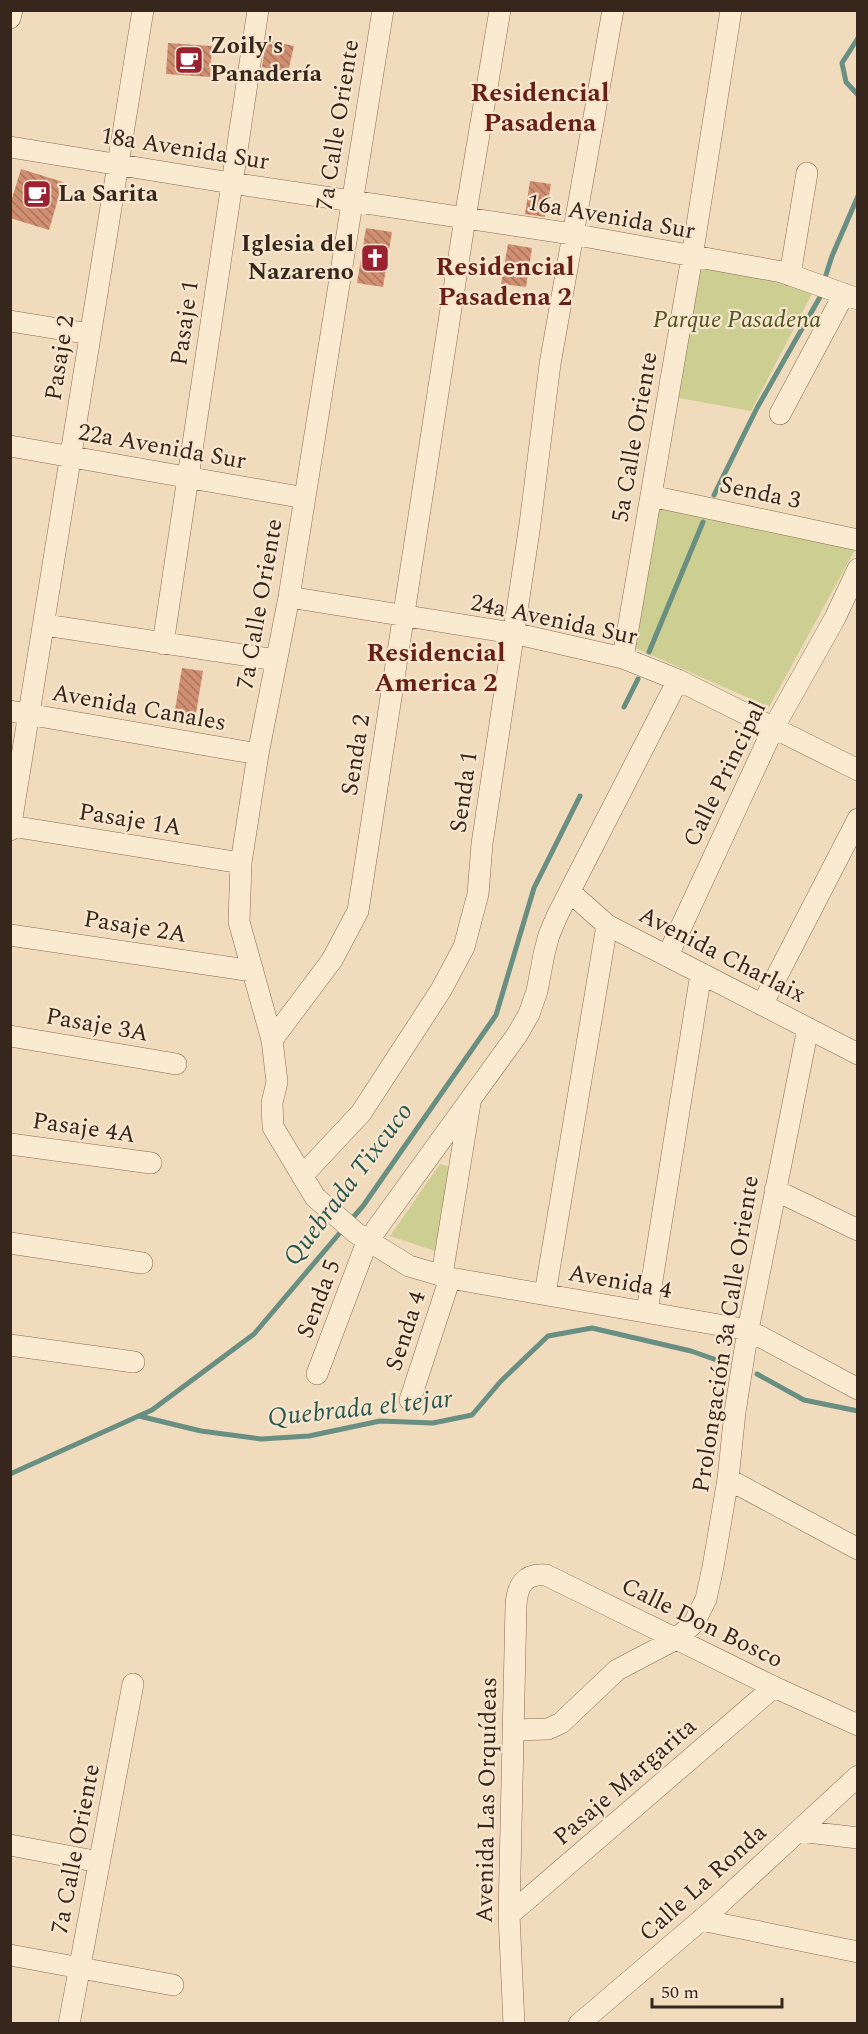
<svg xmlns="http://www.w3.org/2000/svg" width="868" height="2034" font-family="Spectral,serif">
<defs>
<pattern id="building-back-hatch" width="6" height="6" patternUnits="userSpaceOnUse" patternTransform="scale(1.5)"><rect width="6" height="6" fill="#d08f71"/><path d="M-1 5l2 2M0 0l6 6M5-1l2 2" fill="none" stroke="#aa755c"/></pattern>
</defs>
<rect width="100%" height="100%" fill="#f0dbbd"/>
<path fill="#cdce91" d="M692,257L817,284L751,411L668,396Z
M657,506L856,548L769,707L633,647Z
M440,1164L453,1168L444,1254L390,1236Z"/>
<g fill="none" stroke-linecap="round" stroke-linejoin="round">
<path stroke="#688f81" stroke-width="5" d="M858,38L842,63L846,82L858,95
M824,281L832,256L858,196
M714,495L757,408L820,297L822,290
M649,652L703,522
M624,707L638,679
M350,1221L363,1206L496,1015L534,888L580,796
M757,1374L804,1400L858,1411
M139,1416L201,1431L261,1439L309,1436L380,1421L433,1423L472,1415L501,1381L548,1336L592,1328L691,1351L728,1364
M10,1474L152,1410L254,1334L344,1228"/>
</g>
<path fill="url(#building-back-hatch)" d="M266,40L294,46L288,72L262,67Z
M168,43L212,46L210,77L166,74Z
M21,169L63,182L49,230L10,218V205Z
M530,181L551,184L545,217L525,214Z
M366,228L392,232L383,287L357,283Z
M508,244L532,248L526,287L501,284Z
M182,668L203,671L194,725L173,722Z"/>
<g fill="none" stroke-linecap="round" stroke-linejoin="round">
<g stroke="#896b55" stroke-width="22">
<path id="minor" d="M383,10L289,597L258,754L241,863L239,922L272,1040L277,1082L272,1103L273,1127L315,1197L356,1233L409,1266L450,1278L748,1330L858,1389
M10,18L12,10
M10,147L231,183L572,234L782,272L858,299
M790,275L807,173
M10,321L90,334
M780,414L844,294
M10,446L305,498
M651,496L858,540
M289,597L513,633L623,658L678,680L858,770
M45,625L276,660
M163,644L258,10
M623,658L692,257L731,10
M10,711L258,754
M11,826L241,863
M10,830L143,10
M570,892L607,925L858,1054
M10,935L253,971
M668,955L774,727L835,618L858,569
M762,1005L858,819
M10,1036L176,1064
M272,1040L332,960L358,911L465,218L500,10
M10,1144L151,1163
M302,1176L361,1113L441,990L464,947L478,894L482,844L530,524L550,364L613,10
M775,1190L858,1230
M10,1243L142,1263
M442,1275L470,1103
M545,1294L607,925
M647,1312L701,973
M10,1345L134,1362
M317,1374L367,1242L517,1035L529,1014L537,991L544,954L549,935L557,916L678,680
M410,1400L450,1278
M728,1479L858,1549
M513,1730L548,1729L561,1723L617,1670L676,1639L694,1623L706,1599L713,1567L728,1479L735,1412L748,1330L808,1028
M799,1831L858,1838
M10,1845L99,1862
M509,1915L774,1687
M701,1920L858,1952
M10,1955L173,1985
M69,2024L133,1684
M514,2024L509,1915L516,1606C517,1586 524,1573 546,1575L774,1687L858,1725
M579,2024L714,1909L858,1776"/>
</g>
<use href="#minor" stroke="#faead0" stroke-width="21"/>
</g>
<defs>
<g id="cafe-square" transform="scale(1.5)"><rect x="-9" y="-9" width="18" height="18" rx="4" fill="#9b2230" stroke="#f7e6cd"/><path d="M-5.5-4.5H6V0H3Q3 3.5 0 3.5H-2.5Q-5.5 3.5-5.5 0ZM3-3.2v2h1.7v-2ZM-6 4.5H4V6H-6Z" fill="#fff"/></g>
<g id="church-square" transform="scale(1.5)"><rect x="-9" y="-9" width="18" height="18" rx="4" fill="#9b2230" stroke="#f7e6cd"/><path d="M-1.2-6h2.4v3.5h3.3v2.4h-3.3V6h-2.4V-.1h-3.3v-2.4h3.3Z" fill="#fff"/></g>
</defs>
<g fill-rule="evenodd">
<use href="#cafe-square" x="189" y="60"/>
<use href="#cafe-square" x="37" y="194"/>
<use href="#church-square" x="375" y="258"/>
</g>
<g text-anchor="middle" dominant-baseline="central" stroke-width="4.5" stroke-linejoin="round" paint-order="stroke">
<g font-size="24" font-weight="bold" fill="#37261b" stroke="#f7e6cd" text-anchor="start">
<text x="210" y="46">Zoily's<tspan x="210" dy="28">Panadería</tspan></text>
<text x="58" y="194">La Sarita</text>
<text x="354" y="244" text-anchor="end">Iglesia del<tspan x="354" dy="28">Nazareno</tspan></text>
</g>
<g font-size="24" fill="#37261b" stroke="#f7e6cd">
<text transform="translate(338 125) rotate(-81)">7a Calle Oriente</text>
<text transform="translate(185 149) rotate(9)">18a Avenida Sur</text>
<text transform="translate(611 217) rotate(10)">16a Avenida Sur</text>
<text transform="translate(185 323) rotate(-82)">Pasaje 1</text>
<text transform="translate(60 358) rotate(-81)">Pasaje 2</text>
<text transform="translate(635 437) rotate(-80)">5a Calle Oriente</text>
<text transform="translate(162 447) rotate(10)">22a Avenida Sur</text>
<text transform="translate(760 493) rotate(12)">Senda 3</text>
<text transform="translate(260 604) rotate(-80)">7a Calle Oriente</text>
<text transform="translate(554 620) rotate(12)">24a Avenida Sur</text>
<text transform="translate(139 708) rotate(10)">Avenida Canales</text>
<text transform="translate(356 755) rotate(-81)">Senda 2</text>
<text transform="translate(725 774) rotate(-64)">Calle Principal</text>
<text transform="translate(464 792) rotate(-82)">Senda 1</text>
<text transform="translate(130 820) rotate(9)">Pasaje 1A</text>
<text transform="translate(135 927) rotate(9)">Pasaje 2A</text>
<text transform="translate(722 955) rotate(27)">Avenida Charlaix</text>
<text transform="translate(97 1025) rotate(10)">Pasaje 3A</text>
<text transform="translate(84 1128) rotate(8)">Pasaje 4A</text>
<text transform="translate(620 1282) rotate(10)">Avenida 4</text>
<text transform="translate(319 1299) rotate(-69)">Senda 5</text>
<text transform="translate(406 1331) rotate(-72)">Senda 4</text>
<text transform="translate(726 1334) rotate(-81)">Prolongación 3a Calle Oriente</text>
<text transform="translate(702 1623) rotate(26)">Calle Don Bosco</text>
<text transform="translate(625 1782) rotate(-41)">Pasaje Margarita</text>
<text transform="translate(487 1800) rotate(-89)">Avenida Las Orquídeas</text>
<text transform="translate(76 1849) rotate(-79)">7a Calle Oriente</text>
<text transform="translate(703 1883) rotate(-42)">Calle La Ronda</text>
</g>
<g font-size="24" font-style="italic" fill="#4d5520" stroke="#f7e6cd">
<text x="737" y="320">Parque Pasadena</text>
</g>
<g font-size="26" font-weight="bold" fill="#662018" stroke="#f7e6cd">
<text x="540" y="93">Residencial<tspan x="540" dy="30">Pasadena</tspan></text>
<text x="505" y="267">Residencial<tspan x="505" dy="30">Pasadena 2</tspan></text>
<text x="436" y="653">Residencial<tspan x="436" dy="30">America 2</tspan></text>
</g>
<g font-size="26" font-style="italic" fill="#295850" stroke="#f7e6cd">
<text transform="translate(348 1184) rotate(-53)">Quebrada Tixcuco</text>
<text transform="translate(360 1408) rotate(-6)">Quebrada el tejar</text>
</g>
</g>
<rect width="868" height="2034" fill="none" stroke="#37261b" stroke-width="24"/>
<path d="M652 1998v9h130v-9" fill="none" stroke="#37261b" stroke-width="3"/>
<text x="661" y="1998" font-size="18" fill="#37261b" stroke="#f7e6cd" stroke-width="4.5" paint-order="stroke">50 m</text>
</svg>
